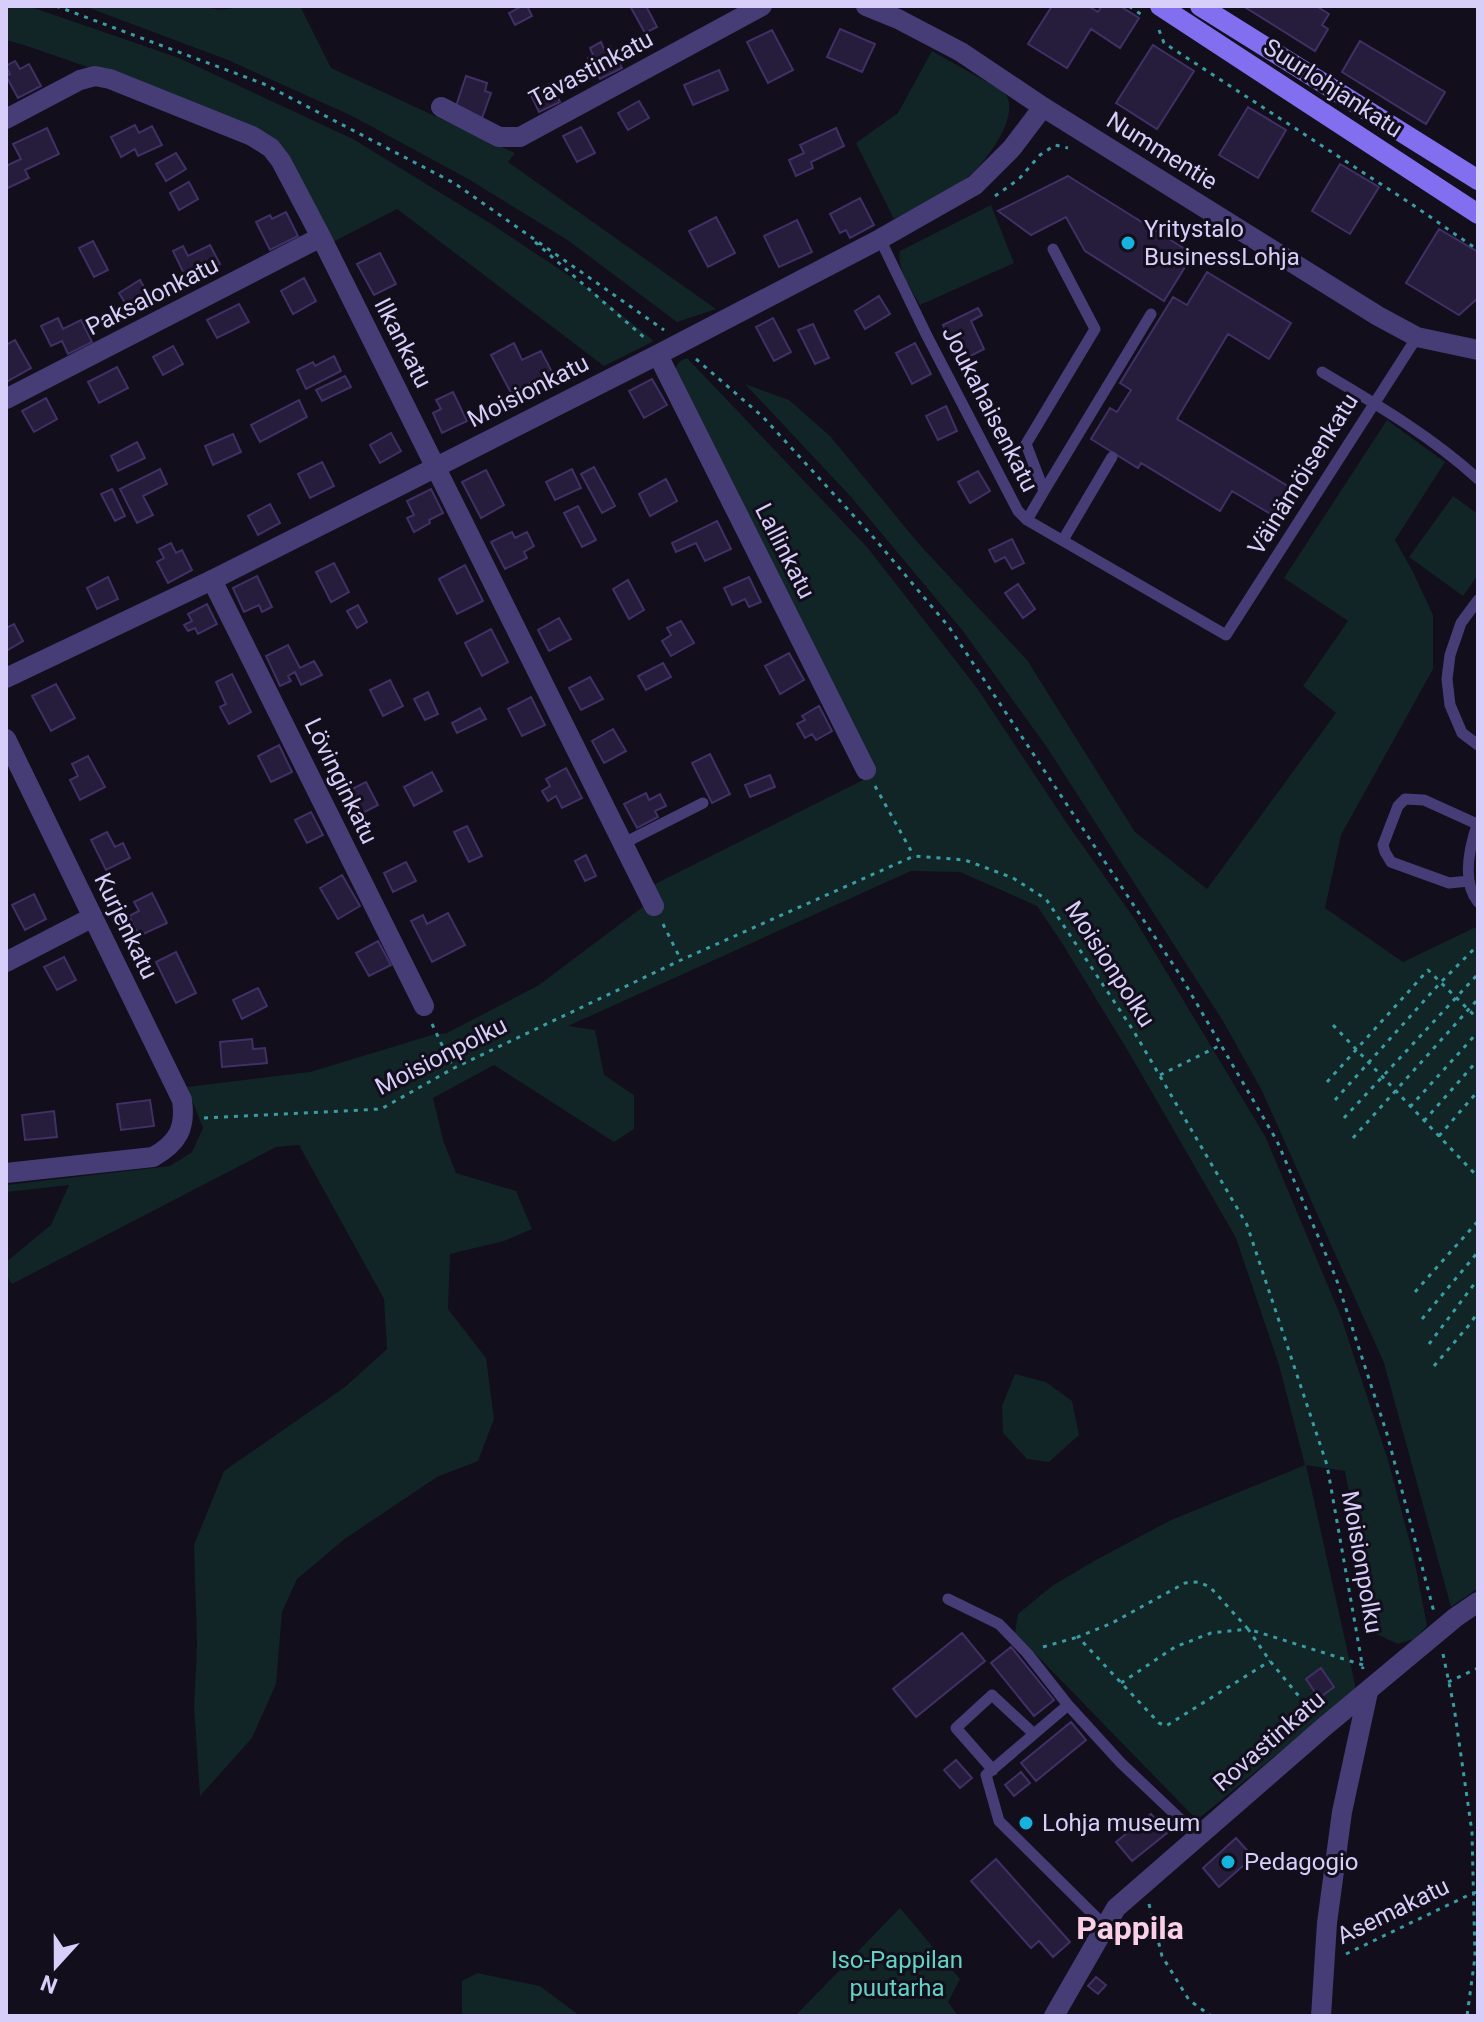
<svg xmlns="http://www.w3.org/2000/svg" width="1484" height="2022" font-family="Roboto,sans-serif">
<rect width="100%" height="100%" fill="#120e1c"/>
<path fill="#112426" d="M6,6H23L37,9L179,58L353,139L493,225L592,291L654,341L604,366L397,209L333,242L283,150L168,95L24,45L6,40Z
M84,6L150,7L206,6C214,11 230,10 239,6H300L331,68L515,153L508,162L716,309L677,322L569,241L470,180L352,116L228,60Z
M932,51L996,87C997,88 1006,94 1006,95C1020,117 986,161 970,175C948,194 919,206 894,219L856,143L898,113Z
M991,205L1014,263L920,305C912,290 896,268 900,251Z
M687,358L867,547L977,688L1068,825L1134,918L1266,1138L1341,1317L1388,1460L1414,1558L1427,1626L1414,1639L1398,1644L1376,1634L1345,1471L1306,1465L1356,1689L1197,1820L1015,1633L1018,1614L1052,1586L1094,1561L1169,1521L1305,1465L1279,1365L1236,1238L1131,1056L1062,943L1037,906L960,872L911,871L568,1026L595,1030L604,1075L634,1095V1129L614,1142L494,1065L433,1098L443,1140L456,1173L516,1191L532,1229L504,1241L450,1254L448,1309L486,1358L494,1419L478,1461L437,1477L346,1538L297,1579L282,1612L276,1684L252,1738L200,1796L194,1707L197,1645L194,1545L224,1471L345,1387L387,1349L384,1299L299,1145L276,1147L12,1284L6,1275V1262L51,1225L69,1185L6,1192V1185L170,1166L192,1152L203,1128L187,1087L310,1072L432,1035L447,1033L539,985L644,906L651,886L863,780L871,762L675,375C676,365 677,362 687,358Z
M745,384L789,400L830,436L919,544L1027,660L1135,832L1207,889L1336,713L1303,686L1348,621L1284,578L1387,420L1445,462L1395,540L1413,572L1433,615V669L1341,835L1325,908L1403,962L1478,926V1588L1451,1607L1384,1363L1262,1091L1223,1021L1048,749L963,631L852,498Z
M1453,496L1478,514V575L1463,596L1409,557Z
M1015,1374L1046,1382L1072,1401L1079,1435L1049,1462L1027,1459L1003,1433L1002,1406Z
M900,1908L960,1979L948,2002L958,2016H795Z
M477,1973L540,1986L580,2016H462V1981Z"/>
<path fill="#261c3b" stroke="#413065" stroke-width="2" d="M522,6H527L532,16L515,25L509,13Z
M630,6H646L657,27L645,33Z
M1052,6H1088L1098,12L1102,6H1120L1139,18L1120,48L1091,29L1067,68L1028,44Z
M1243,6H1316L1329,14L1322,25L1328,29L1315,51Z
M840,29L875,44L862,72L827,57Z
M772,30L793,70L768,83L747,42Z
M1360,41L1445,92L1426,124L1342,72Z
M601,42L604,49L610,46L622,68L600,79L588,58L593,55L590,48Z
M1153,45L1194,71L1157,129L1116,103Z
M15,61L20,69L29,64L41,86L18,98L6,76L10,74L6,66Z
M719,70L728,90L693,105L684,85Z
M466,76L487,83L485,91L491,93L482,118L455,109Z
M551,83L560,102L539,112L530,93Z
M639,101L649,118L628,130L618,113Z
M1248,107L1286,130L1258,178L1219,155Z
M135,125L139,133L152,126L162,145L138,156L135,149L121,157L111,137Z
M581,127L595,153L577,162L563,136Z
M47,128L59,154L25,170L29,178L8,188L6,184V166L21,159L13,144Z
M836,128L844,146L811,162L813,168L796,176L789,160L804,153L800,145Z
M176,153L186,169L166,181L156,164Z
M1340,164L1379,187L1350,234L1312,211Z
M1068,176L1193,254L1164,301L1085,251L1066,217L1031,235L998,211Z
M189,182L198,199L179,210L170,193Z
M860,198L874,225L850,238L846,230L840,233L830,214Z
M286,212L298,236L270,250L256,222L270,215L272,219Z
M716,217L735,253L708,267L689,231Z
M797,220L812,252L779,267L764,236Z
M1439,229L1478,252V298L1459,315L1406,283Z
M93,241L108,270L94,277L79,248Z
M210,245L220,264L187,280L173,251L183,246L188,256Z
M380,253L396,284L374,295L357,264Z
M1207,272L1291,323L1269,359L1228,334L1177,419L1296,491L1279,519L1232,491L1220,511L1141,463L1138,468L1091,439L1110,408L1117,412L1131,390L1120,383L1173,297L1187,305Z
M304,278L316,301L293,314L281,291Z
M140,280L151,299L130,311L119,293Z
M879,296L890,314L865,329L855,311Z
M239,304L249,322L217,338L207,320Z
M978,308L982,315L971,321L984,349L961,361L943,325Z
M58,318L63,329L81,320L92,342L68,354L62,341L51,346L41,326Z
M773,318L791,352L774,361L756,327Z
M813,324L829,358L815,364L798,330Z
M15,340L31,368L6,382V345Z
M514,343L522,360L541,351L552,372L511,393L491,355Z
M915,343L931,374L912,384L896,353Z
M173,346L183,364L163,375L153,357Z
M334,356L341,371L306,389L297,370L313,362L315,366Z
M117,367L128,388L99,403L88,382Z
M345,376L351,387L322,401L316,390Z
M652,379L667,405L644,418L629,391Z
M453,392L467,421L442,433L433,413L441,409L436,400Z
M46,398L57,419L34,432L22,411Z
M299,400L307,417L260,442L251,425Z
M946,406L957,431L938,440L926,416Z
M391,433L401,451L380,463L370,445Z
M233,434L241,452L213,465L205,446Z
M137,442L145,458L118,471L111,456Z
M322,462L334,486L310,498L298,474Z
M594,467L615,506L602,513L581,474Z
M160,469L167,484L143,496L153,515L137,523L120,489Z
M572,469L581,488L555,500L546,482Z
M486,470L504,505L481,518L462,482Z
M978,471L990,491L970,503L958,482Z
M666,479L677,501L650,516L639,494Z
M112,489L125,516L115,521L101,494Z
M431,489L443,513L429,520L430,523L414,532L407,518L414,515L407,501Z
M270,504L280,523L258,535L248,516Z
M578,506L596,540L582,547L564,513Z
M717,521L731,549L705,561L696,543L676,552L672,543Z
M512,532L515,538L527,532L534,546L524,552L527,558L505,569L491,542Z
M1012,539L1024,563L1012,569L1005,557L995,562L989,550Z
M171,543L176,553L182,550L192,570L168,583L157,562L164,558L159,549Z
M334,563L349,592L331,602L316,572Z
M465,565L483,601L457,614L439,579Z
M257,576L272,607L262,612L259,605L244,612L233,588Z
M108,577L118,599L97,609L87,588Z
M749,577L761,602L749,607L745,599L732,605L724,588Z
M628,580L644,610L629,619L613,589Z
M1018,584L1035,609L1023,618L1005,593Z
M207,604L217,624L198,634L195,628L188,631L184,625L192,621L188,614Z
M358,605L367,622L357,628L347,611Z
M559,618L571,639L549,651L538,630Z
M681,621L694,643L671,656L662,641L671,635L667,628Z
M14,624L23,641L6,651V628Z
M491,629L508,662L482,676L465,643Z
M288,645L300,668L314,661L322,675L301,685L295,672L288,676L291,681L280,686L266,656Z
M789,653L804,680L780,694L765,666Z
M663,663L671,677L646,690L638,676Z
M232,674L251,712L229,724L220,707L226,704L216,682Z
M590,677L603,699L581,710L569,688Z
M390,680L403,706L383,716L370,690Z
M56,684L75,718L51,731L32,696Z
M428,692L438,714L425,720L414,699Z
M531,697L545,725L522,736L508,709Z
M819,706L832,731L816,740L812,734L805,738L797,724L805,720L802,716Z
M480,708L486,719L457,733L452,723Z
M613,729L626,751L604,763L592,741Z
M279,745L292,772L271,782L258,756Z
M710,754L730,794L712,803L692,763Z
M88,756L105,787L80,800L70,780L78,776L72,764Z
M566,768L582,798L562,808L556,796L548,801L542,791L550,786L546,779Z
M432,772L442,791L414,806L404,787Z
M770,775L775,787L750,797L745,785Z
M366,782L378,805L359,815L346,792Z
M646,793L649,800L660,794L666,806L655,811L658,817L637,828L624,804Z
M311,812L323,835L307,843L295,820Z
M467,826L482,856L469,862L454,832Z
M107,832L115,847L123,843L130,858L106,870L91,840Z
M586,855L596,876L585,881L575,861Z
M406,862L416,881L393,892L384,873Z
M342,875L360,906L338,919L320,888Z
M152,893L167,923L139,936L129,916L139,911L134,902Z
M34,894L46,919L25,930L12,905Z
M448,913L465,945L432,962L411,921L423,915L427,924Z
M378,941L391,965L369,976L356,953Z
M176,952L196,993L176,1003L156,962Z
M64,957L76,980L57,990L44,967Z
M258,988L267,1006L242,1019L233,1000Z
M252,1039L253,1049L265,1048L267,1063L222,1067L220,1042Z
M150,1100L154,1126L121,1130L117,1104Z
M54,1111L57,1137L25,1140L22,1115Z
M962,1633L985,1661L916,1717L893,1689Z
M1011,1647L1054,1700L1034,1716L991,1663Z
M1321,1668L1334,1687L1319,1698L1306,1679Z
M1071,1722L1086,1740L1036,1781L1021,1763Z
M956,1760L972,1778L960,1788L944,1770Z
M1021,1772L1030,1783L1014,1796L1005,1785Z
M1151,1814L1167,1833L1132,1861L1116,1842Z
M1236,1838L1253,1857L1219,1887L1203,1868Z
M996,1859L1070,1942L1053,1957L1039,1941L1031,1948L971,1881Z
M1096,1977L1106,1985L1098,1994L1088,1986Z"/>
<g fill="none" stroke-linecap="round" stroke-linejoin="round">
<path stroke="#399da3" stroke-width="3" stroke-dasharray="4 6" stroke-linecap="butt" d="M56,6L264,84L454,183L664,330
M1129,6L1142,15
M1159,30L1164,43L1413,205L1478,250
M995,196L1019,179L1040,155L1055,145L1068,148
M535,242L647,340
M696,359L763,417L874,538L949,627L1180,975L1277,1141L1336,1278L1387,1434L1434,1612
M875,786L914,856
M663,924L681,960
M432,1024L453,1068
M1333,1025L1478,1177
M1160,1075L1221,1045
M1327,1082L1428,970L1478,1019
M1335,1100L1441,982L1478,945
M1410,1107L1478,1032
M204,1118L381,1109L454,1068L681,960L914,856L965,860L1013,878L1046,899L1133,1030L1247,1225L1327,1465L1363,1669
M1344,1118L1478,974
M1424,1121L1478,1060
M1439,1136L1478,1091
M1353,1138L1478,999
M1415,1292L1478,1221
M1422,1319L1478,1252
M1429,1344L1478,1279
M1434,1366L1470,1324L1478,1312
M1248,1629L1210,1587L1198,1582L1185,1583L1112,1623L1078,1637L1159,1723L1166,1726L1270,1661
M1043,1647L1078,1637
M1443,1654L1454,1707L1472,1832L1475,1957L1467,2016
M1448,1682L1478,1668
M1121,1683L1175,1647L1211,1633L1248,1629
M1311,1711L1270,1661L1248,1629L1363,1665
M1149,1904L1162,1956L1189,2000L1211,2016
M1346,1954L1473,1893L1478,1892"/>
<path stroke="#463d77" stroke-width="11" d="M880,239L926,334L1018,511L1027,520L1226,635L1417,337
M1322,372C1376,404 1431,436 1478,479
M1044,491L1151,314
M1027,520L1044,491L1026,444L1095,329L1053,249
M1063,540L1112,457
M1478,600L1461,623L1450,655L1447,679L1450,705L1462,733L1478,745
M1478,822C1470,845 1461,881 1478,902
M624,843L703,803
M1469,881L1449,883L1391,862L1385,852L1383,845L1398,806L1405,799L1424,800L1477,824
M948,1599L999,1624L1027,1653L1068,1705
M993,1770L956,1728L992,1695L1034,1734
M1105,1926L999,1821L986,1775L1068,1705L1121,1763L1198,1836"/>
<path stroke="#463d77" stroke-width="20" d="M441,107L499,137H520L762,6
M6,119L80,80L95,76L110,79L252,136L271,148L281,161L321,237L654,906
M658,355L866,770
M6,399L321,237
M212,580L424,1006
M6,739L182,1100C186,1128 178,1143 153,1157L6,1173
M6,962L93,917
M1054,2016L1116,1908L1324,1727L1456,1617L1478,1602
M1321,2016L1327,1923L1342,1812L1368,1692"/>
<path stroke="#463d77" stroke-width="20" d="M866,6L898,19L961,52L1043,107L1378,316L1417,337L1478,350
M6,678L212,580L389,491L661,353L880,239L975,185L1012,148L1043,107"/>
<path stroke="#816ff0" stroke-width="20" d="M1160,6L1478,214
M1200,6L1478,180"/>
</g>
<g fill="#17b2dd" stroke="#120e1c" stroke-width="3">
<circle cx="1128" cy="243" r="8"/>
<circle cx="1026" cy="1823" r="8"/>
<circle cx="1228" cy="1862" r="8"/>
</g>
<g text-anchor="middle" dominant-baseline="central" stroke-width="6" stroke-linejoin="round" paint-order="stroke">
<g font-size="24" fill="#d8cefa" stroke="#120e1c">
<text transform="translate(591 69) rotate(-28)">Tavastinkatu</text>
<text transform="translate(1333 88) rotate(33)">Suurlohjankatu</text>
<text transform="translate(1162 151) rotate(32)">Nummentie</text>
<text transform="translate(152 296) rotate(-27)">Paksalonkatu</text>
<text transform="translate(403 343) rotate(63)">Ilkankatu</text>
<text transform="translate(528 391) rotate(-27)">Moisionkatu</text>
<text transform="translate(990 409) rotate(63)">Joukahaisenkatu</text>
<text transform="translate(1303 474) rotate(-58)">Väinämöisenkatu</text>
<text transform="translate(785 551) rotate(63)">Lallinkatu</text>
<text transform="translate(341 781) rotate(64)">Lövinginkatu</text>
<text transform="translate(126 926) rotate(64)">Kurjenkatu</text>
<text transform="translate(1110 964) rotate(57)">Moisionpolku</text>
<text transform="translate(441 1056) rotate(-27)">Moisionpolku</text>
<text transform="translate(1362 1562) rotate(80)">Moisionpolku</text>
<text transform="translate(1269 1741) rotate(-41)">Rovastinkatu</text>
<text transform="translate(1393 1911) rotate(-26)">Asemakatu</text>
</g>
<g font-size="24" fill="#d8cefa" stroke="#120e1c" text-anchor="start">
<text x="1144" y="229">Yritystalo<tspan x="1144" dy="28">BusinessLohja</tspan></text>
<text x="1042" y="1823">Lohja museum</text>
<text x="1244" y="1862">Pedagogio</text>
</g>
<g font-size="24" fill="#62d2c3" stroke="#120e1c">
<text x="897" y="1960">Iso-Pappilan<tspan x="897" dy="28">puutarha</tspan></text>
</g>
<g font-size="32" font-weight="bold" fill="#fad0e6" stroke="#120e1c">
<text x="1130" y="1928">Pappila</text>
</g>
</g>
<rect width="1484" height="2022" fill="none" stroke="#d8cefa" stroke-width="16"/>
<g transform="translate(56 1966) rotate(201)" stroke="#120e1c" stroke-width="6" paint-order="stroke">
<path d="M0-6L14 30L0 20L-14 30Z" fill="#d8cefa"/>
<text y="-12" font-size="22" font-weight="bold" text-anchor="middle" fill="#d8cefa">N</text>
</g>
</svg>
